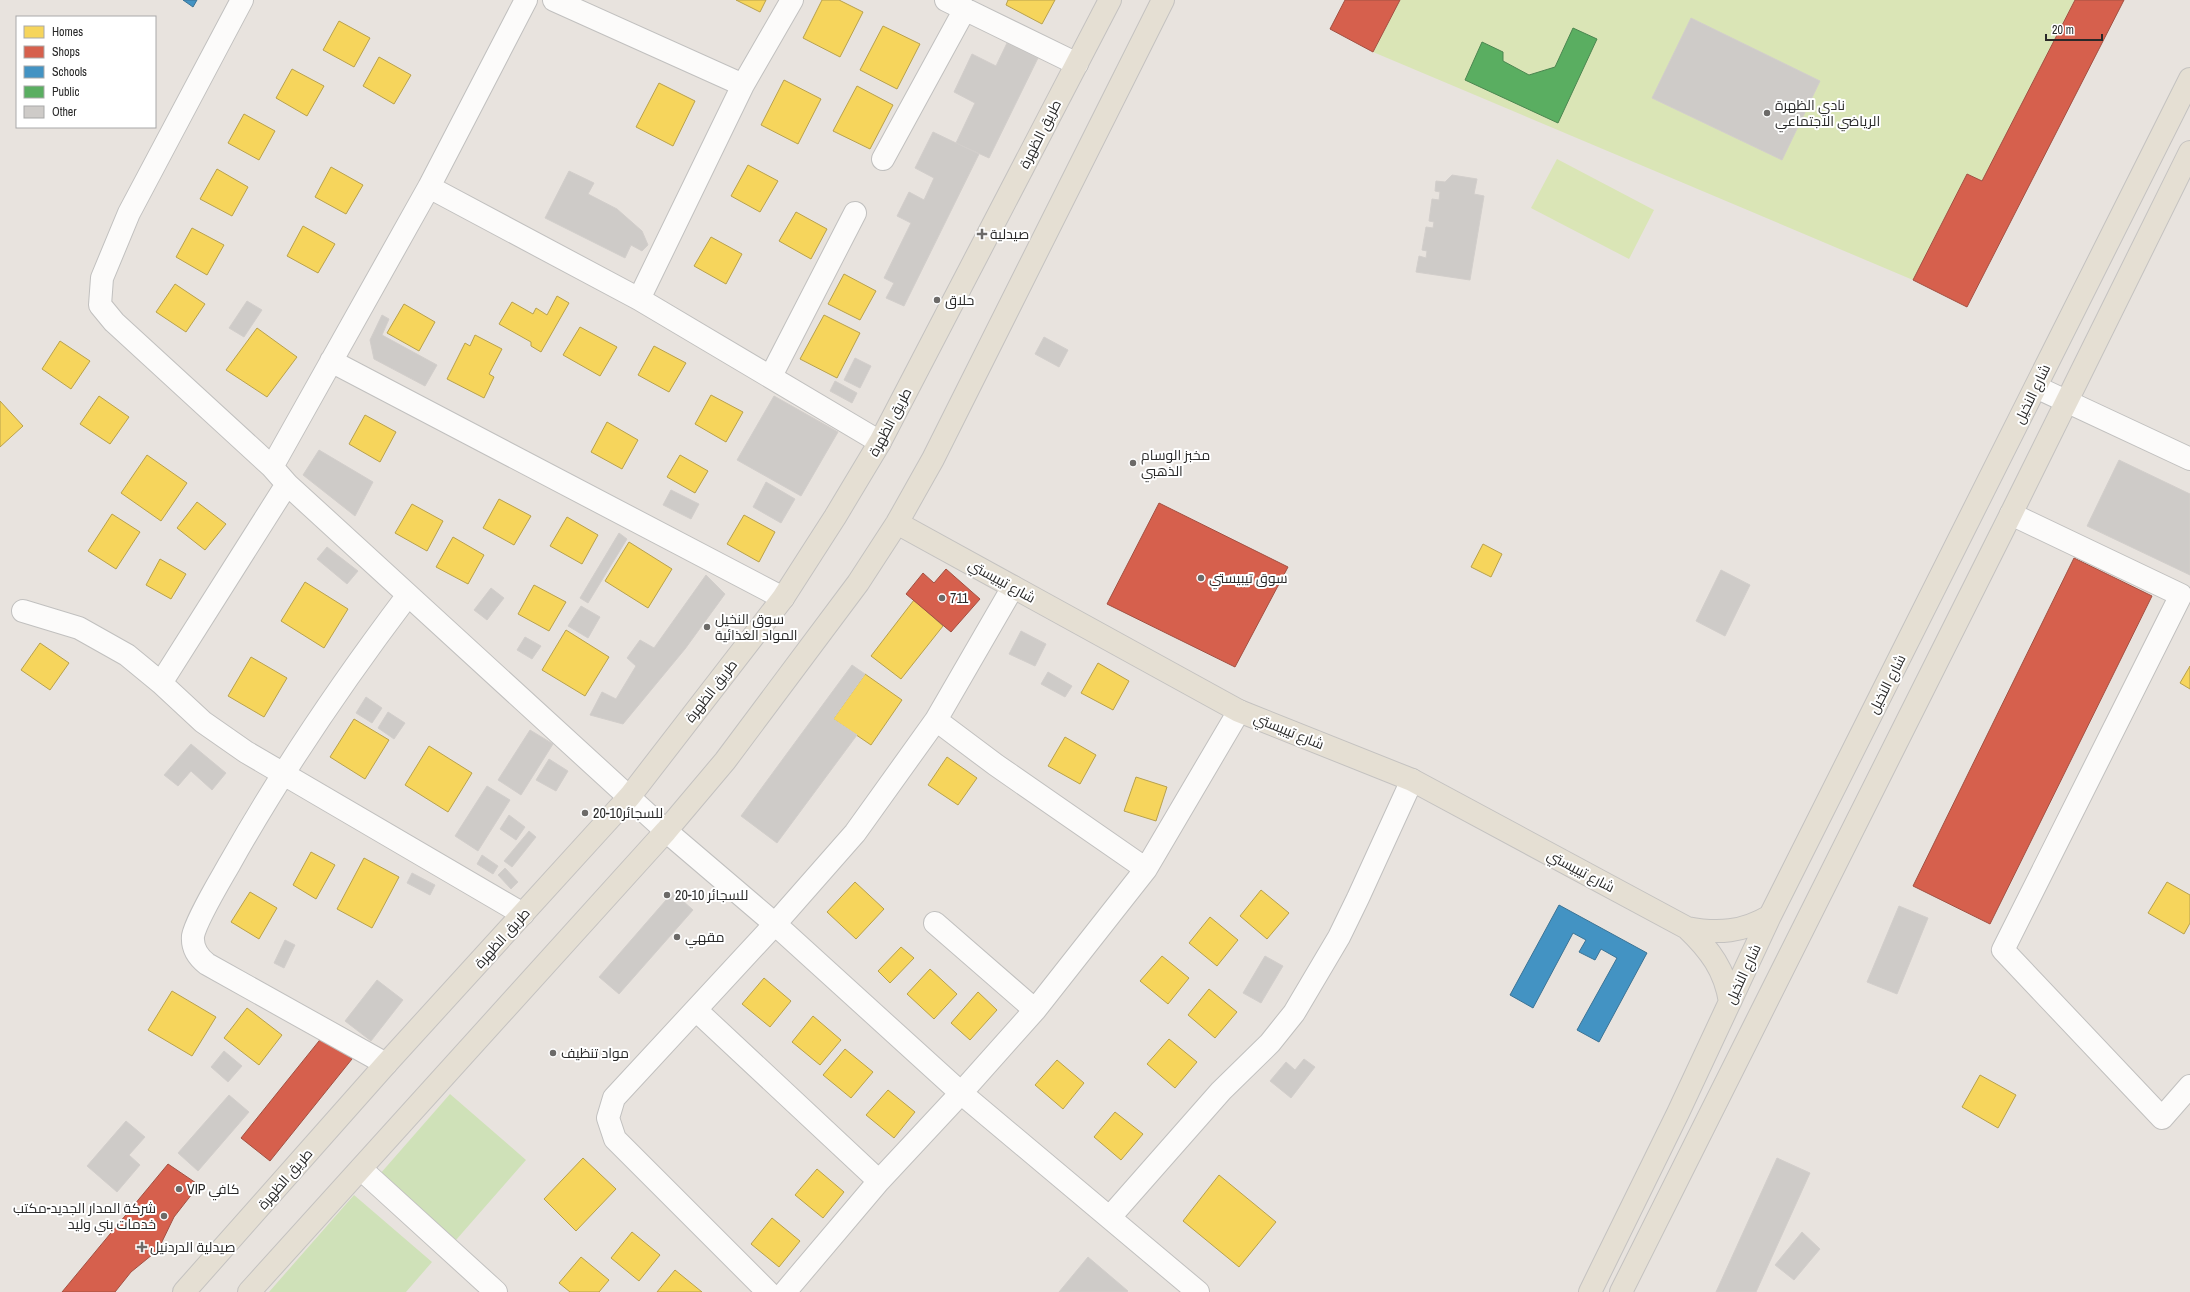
<svg xmlns="http://www.w3.org/2000/svg" width="2190" height="1292" font-family="'Archivo Narrow',Cairo,sans-serif">
<rect width="100%" height="100%" fill="#e8e3de"/>
<path fill="#cfe1b8" d="M450,1094L526,1160L456,1240L380,1174Z
M354,1195L432,1262L406,1292H269Z"/>
<path fill="#dae5b6" d="M1400,0H2075L1982,181L1967,174L1913,280L1373,52Z
M1557,159L1654,210L1629,259L1531,208Z"/>
<path fill="#f6d55c" stroke="#b8a14d" d="M736,0H766L760,12Z
M822,0H839L863,12L840,57L803,38Z
M1008,0H1055L1042,24L1006,5Z
M339,21L370,38L354,67L323,50Z
M883,26L920,44L897,89L860,70Z
M379,57L411,75L394,104L363,86Z
M292,69L324,86L307,116L276,98Z
M784,80L821,99L798,144L761,125Z
M659,83L695,101L673,146L636,127Z
M857,86L893,105L870,149L833,131Z
M244,114L275,131L259,160L228,143Z
M748,165L778,181L760,212L731,196Z
M331,167L363,185L346,214L315,197Z
M217,169L248,187L232,216L200,199Z
M796,212L827,229L811,259L779,241Z
M303,226L335,244L318,273L287,256Z
M192,228L224,245L207,275L176,257Z
M711,237L742,254L726,284L694,266Z
M844,274L876,291L860,320L828,304Z
M175,284L205,304L186,332L156,312Z
M557,296L569,303L541,352L531,346V342L499,324L512,302L533,314L536,308L547,315Z
M404,304L435,322L419,351L387,333Z
M824,315L860,333L837,378L800,359Z
M580,327L617,347L600,376L563,355Z
M257,328L297,357L267,397L226,370Z
M475,335L502,349L489,374L494,377L484,398L447,379L465,343L470,346Z
M60,341L90,361L71,389L42,369Z
M654,346L686,363L669,392L638,375Z
M711,395L743,412L726,442L695,424Z
M99,396L129,417L110,444L80,424Z
M0,401L23,426L0,447Z
M365,415L396,432L380,462L349,444Z
M607,422L638,440L622,469L591,452Z
M147,455L187,483L161,521L121,493Z
M680,455L708,471L695,493L667,477Z
M499,499L531,516L514,545L483,528Z
M197,502L226,524L205,550L177,528Z
M412,504L443,521L427,551L395,533Z
M112,514L140,532L116,569L88,551Z
M744,515L775,532L759,562L727,544Z
M567,517L598,535L582,564L550,546Z
M453,537L484,555L468,584L436,567Z
M629,542L672,569L648,608L605,581Z
M1483,544L1502,554L1491,577L1471,567Z
M160,559L186,574L171,599L146,585Z
M305,582L348,609L324,648L281,621Z
M534,585L566,602L549,631L518,614Z
M914,600L943,626L901,679L871,656Z
M566,630L609,657L585,696L542,670Z
M40,643L69,663L50,690L21,670Z
M251,657L287,678L264,717L228,696Z
M1098,663L1129,681L1113,710L1081,693Z
M2190,666V689L2180,683Z
M865,674L902,700L871,745L833,719Z
M354,719L389,740L365,779L330,757Z
M1065,737L1096,755L1080,784L1048,766Z
M429,746L472,773L448,812L405,785Z
M947,757L977,778L958,805L928,785Z
M1136,777L1167,787L1156,821L1124,811Z
M311,852L335,865L316,899L293,885Z
M364,858L399,877L372,928L337,909Z
M855,882L884,909L856,939L827,912Z
M2167,882L2190,895V923L2184,934L2148,913Z
M1261,890L1289,913L1267,939L1240,916Z
M250,892L277,908L259,939L231,922Z
M1210,917L1238,940L1217,966L1189,943Z
M901,947L914,958L890,983L878,971Z
M1162,956L1189,978L1168,1004L1140,981Z
M930,969L957,994L934,1019L907,994Z
M764,978L791,1001L770,1027L742,1004Z
M1209,989L1237,1012L1215,1038L1188,1015Z
M172,991L216,1017L192,1056L148,1030Z
M978,992L997,1010L970,1040L951,1023Z
M247,1008L282,1035L259,1065L224,1038Z
M813,1016L841,1040L820,1065L792,1042Z
M1169,1039L1197,1062L1175,1088L1147,1064Z
M845,1049L873,1072L851,1098L823,1075Z
M1057,1060L1084,1083L1063,1109L1035,1085Z
M1980,1075L2016,1095L1998,1128L1962,1107Z
M888,1090L915,1112L894,1138L866,1115Z
M1115,1112L1143,1134L1121,1160L1094,1137Z
M583,1158L616,1189L576,1231L544,1199Z
M817,1169L844,1192L823,1218L795,1195Z
M1219,1175L1276,1222L1239,1267L1183,1221Z
M772,1218L800,1241L779,1267L751,1244Z
M632,1232L660,1255L639,1281L611,1258Z
M581,1257L609,1280L599,1292H570L559,1283Z
M675,1270L702,1292H657Z"/>
<path fill="#d6604d" stroke="#a25042" d="M1345,0H1400L1373,52L1330,29Z
M2075,0H2124L1967,307L1913,280L1967,174L1982,181Z
M1159,503L1288,567L1235,667L1107,604Z
M2074,558L2152,596L1990,924L1913,886Z
M946,569L980,599L951,632L906,594L923,573L934,583Z
M323,1036L352,1059L270,1161L241,1138Z
M168,1164L199,1185L174,1217L158,1250L131,1272L115,1292H62Z"/>
<path fill="#4393c3" stroke="#3b7395" d="M183,0H197L193,7Z
M1559,905L1647,953L1599,1042L1577,1030L1617,958L1601,949L1595,960L1579,952L1586,940L1573,933L1533,1008L1510,995Z"/>
<path fill="#5aae61" stroke="#4b8650" d="M1573,28L1597,39L1558,123L1465,80L1482,42L1503,52V61L1529,75L1555,67Z"/>
<path fill="#cecbc8" stroke="#d2cecb" d="M1691,18L1820,81L1782,160L1652,98Z
M1007,43L1038,58L989,158L956,143L975,103L954,92L972,54L996,66Z
M933,132L979,154L904,306L886,298L894,283L884,278L911,223L897,216L909,192L924,200L934,178L915,168Z
M569,171L594,183L588,194L617,209L642,231L648,245L642,251L631,245L625,258L545,218Z
M1452,175L1477,179L1474,194L1484,196L1470,280L1416,272L1419,256L1426,258L1427,251L1422,250L1426,227L1433,228L1434,222L1429,221L1432,199L1439,200L1440,192L1435,191L1436,181L1445,182Z
M247,301L262,310L244,337L229,328Z
M382,315L389,319L382,335L437,365L425,386L374,359L370,340Z
M1044,337L1068,350L1059,367L1035,354Z
M855,358L871,366L860,388L844,380Z
M835,381L857,393L852,403L830,391Z
M774,396L838,432L801,496L737,460Z
M319,450L373,482L355,516L303,475Z
M2119,460L2190,494V575L2087,526Z
M766,482L795,499L781,523L753,507Z
M671,490L699,504L691,519L663,505Z
M619,533L627,539L588,603L580,598Z
M327,547L358,571L347,584L317,559Z
M1721,570L1750,585L1725,636L1696,621Z
M706,575L725,594L685,649L623,724L590,715L602,692L616,699L636,666L627,658L640,640L654,648Z
M491,588L504,598L487,620L474,610Z
M581,606L600,617L588,638L568,626Z
M1021,631L1046,644L1035,666L1009,654Z
M525,637L541,646L532,659L517,650Z
M852,665L865,674L833,719L857,735L777,843L741,816Z
M1048,672L1072,686L1065,697L1041,684Z
M366,697L382,708L372,723L356,713Z
M388,712L405,723L394,739L378,728Z
M530,730L553,744L521,795L498,780Z
M191,744L226,773L212,790L191,771L178,786L164,775Z
M549,759L568,771L556,791L536,780Z
M487,786L510,800L478,851L455,836Z
M509,815L525,827L516,840L500,829Z
M529,831L536,837L512,867L504,861Z
M482,855L498,866L493,874L477,864Z
M505,868L518,882L511,889L498,875Z
M412,873L435,885L430,895L407,883Z
M673,892L693,910L619,994L599,977Z
M1899,906L1928,918L1897,994L1867,982Z
M285,940L295,945L284,968L274,963Z
M1265,956L1283,966L1261,1003L1243,993Z
M377,980L403,1000L371,1041L345,1021Z
M224,1051L242,1066L228,1082L211,1067Z
M1304,1059L1315,1067L1291,1098L1270,1081L1286,1062L1295,1070Z
M229,1095L249,1112L198,1171L178,1153Z
M126,1121L145,1137L129,1155L140,1165L117,1192L87,1166Z
M1777,1158L1810,1173L1756,1292H1716Z
M1802,1232L1820,1249L1794,1280L1775,1265Z
M1088,1257L1128,1291L1127,1292H1059Z"/>
<g fill="none" stroke-linecap="round" stroke-linejoin="round">
<g stroke="#c1c0bf" stroke-width="24">
<path id="minor" d="M242,0L129,213L102,278L100,305L114,322L272,467L287,484L666,831L775,924L961,1093L1198,1292
M554,0L743,85
M946,0L1077,64
M883,159L965,9
M429,187L639,299L880,442
M639,299L743,85L792,0
M331,361L783,598
M771,376L855,213
M2036,387L2190,459
M272,467L429,187L526,0
M2011,514L2181,595L2003,950L2162,1118L2190,1086
M23,611L79,628L127,655L161,683L203,722L246,752L523,914
M161,683L287,484
M936,720L996,765L1146,869
M935,923L1035,1010
M696,1010L879,1181
M386,1064L207,964C198,957 192,948 193,936C196,920 221,879 230,863C283,769 343,681 408,595
M361,1169L496,1292
M1110,1217L1221,1091L1270,1043L1294,1013L1339,937L1358,898L1412,780
M768,1292L615,1139L608,1118L614,1098L775,924L855,833L936,720L1013,587
M785,1292L879,1181L961,1093L1035,1010L1146,869L1239,711"/>
</g>
<g stroke="#c4c2c0" stroke-width="24">
<path id="major" d="M897,523L1239,711L1412,780L1687,928C1710,950 1725,970 1730,1002
M1687,928C1718,934 1743,932 1770,916
M184,1292L386,1064L630,796L783,598L835,517L880,442L1110,0
M249,1292L666,831L725,761L858,583L897,523L933,459L1163,0
M1590,1292L1678,1113L1770,916L2190,79
M1621,1292L2011,514L2190,152"/>
</g>
<use href="#minor" stroke="#fcfbfa" stroke-width="22"/>
<use href="#major" stroke="#e5dfd3" stroke-width="22"/>
</g>
<g fill="#6c6a68" stroke="#fff" stroke-width="1.5">
<circle cx="1767" cy="113" r="4"/>
<path d="M980 228h4v4h4v4h-4v4h-4v-4h-4v-4h4z"/>
<circle cx="937" cy="300" r="4"/>
<circle cx="1133" cy="463" r="4"/>
<circle cx="1201" cy="578" r="4"/>
<circle cx="942" cy="598" r="4"/>
<circle cx="707" cy="627" r="4"/>
<circle cx="585" cy="813" r="4"/>
<circle cx="667" cy="895" r="4"/>
<circle cx="677" cy="937" r="4"/>
<circle cx="553" cy="1053" r="4"/>
<circle cx="179" cy="1189" r="4"/>
<circle cx="164" cy="1216" r="4"/>
<path d="M140 1241h4v4h4v4h-4v4h-4v-4h-4v-4h4z"/>
</g>
<g text-anchor="middle" dominant-baseline="central" stroke-width="4" stroke-linejoin="round" paint-order="stroke">
<g font-size="14" fill="#292929" stroke="#fff" text-anchor="start">
<text x="1775" y="105">نادي الظهرة<tspan x="1775" dy="16">الرياضي الاجتماعي</tspan></text>
<text x="990" y="234">صيدلية</text>
<text x="945" y="300">حلاق</text>
<text x="1141" y="455">مخبز الوسام<tspan x="1141" dy="16">الذهبي</tspan></text>
<text x="1209" y="578">سوق تيبيستي</text>
<text x="950" y="598">711</text>
<text x="715" y="619">سوق النخيل<tspan x="715" dy="16">المواد الغذائية</tspan></text>
<text x="593" y="813">20-10للسجائر</text>
<text x="675" y="895">20-10 للسجائر</text>
<text x="685" y="937">مقهي</text>
<text x="561" y="1053">مواد تنظيف</text>
<text x="187" y="1189">VIP كافي</text>
<text x="156" y="1208" text-anchor="end">شركة المدار الجديد-مكتب<tspan x="156" dy="16">خدمات بني وليد</tspan></text>
<text x="150" y="1247">صيدلية الدردنيل</text>
</g>
<g font-size="14" fill="#292929" stroke="#fff">
<text transform="translate(1040 134) rotate(-63)">طريق الظهرة</text>
<text transform="translate(2032 394) rotate(-64)">شارع النخيل</text>
<text transform="translate(890 422) rotate(-62)">طريق الظهرة</text>
<text transform="translate(1002 581) rotate(29)">شارع تيبيستي</text>
<text transform="translate(1887 684) rotate(-63)">شارع النخيل</text>
<text transform="translate(711 691) rotate(-52)">طريق الظهرة</text>
<text transform="translate(1289 731) rotate(22)">شارع تيبيستي</text>
<text transform="translate(1581 871) rotate(28)">شارع تيبيستي</text>
<text transform="translate(502 938) rotate(-48)">طريق الظهرة</text>
<text transform="translate(1743 974) rotate(-65)">شارع النخيل</text>
<text transform="translate(285 1179) rotate(-49)">طريق الظهرة</text>
</g>
</g>
<rect x="16" y="16" width="140" height="112" fill="#ffffff" stroke="#a9a9a9"/>
<rect x="24" y="26" width="20" height="12" fill="#f6d55c" stroke="#a9a9a9"/>
<text x="52" y="36" font-size="12" fill="#292929">Homes</text>
<rect x="24" y="46" width="20" height="12" fill="#d6604d" stroke="#a9a9a9"/>
<text x="52" y="56" font-size="12" fill="#292929">Shops</text>
<rect x="24" y="66" width="20" height="12" fill="#4393c3" stroke="#a9a9a9"/>
<text x="52" y="76" font-size="12" fill="#292929">Schools</text>
<rect x="24" y="86" width="20" height="12" fill="#5aae61" stroke="#a9a9a9"/>
<text x="52" y="96" font-size="12" fill="#292929">Public</text>
<rect x="24" y="106" width="20" height="12" fill="#cecbc8" stroke="#a9a9a9"/>
<text x="52" y="116" font-size="12" fill="#292929">Other</text>
<path d="M2046 34v6h56v-6" fill="none" stroke="#292929" stroke-width="2"/>
<text x="2052" y="34" font-size="12" fill="#292929" stroke="#ffffff" stroke-width="3" paint-order="stroke">20 m</text>
</svg>
